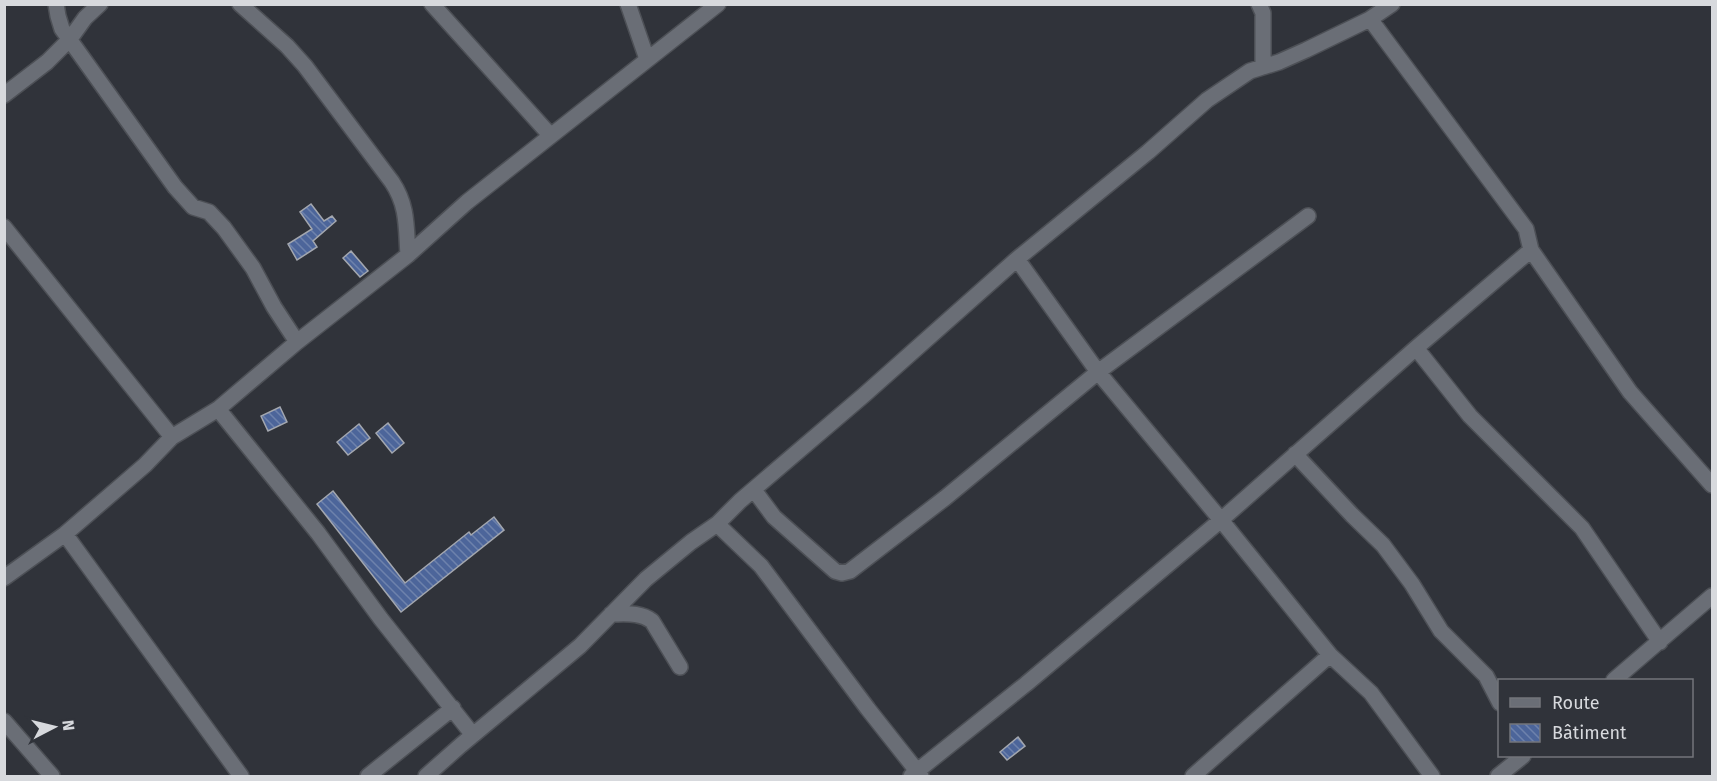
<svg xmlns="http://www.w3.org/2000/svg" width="1717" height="781" font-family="'Fira Sans',sans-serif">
<defs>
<pattern id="building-back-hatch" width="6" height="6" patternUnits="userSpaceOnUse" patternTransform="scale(1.5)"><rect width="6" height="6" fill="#4c659a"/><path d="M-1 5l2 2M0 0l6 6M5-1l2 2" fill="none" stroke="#6d82ac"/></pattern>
</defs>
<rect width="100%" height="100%" fill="#30333a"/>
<path fill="url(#building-back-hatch)" stroke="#a3a7af" stroke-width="1.5" d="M311,204L324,221L332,216L336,221L313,241L317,247L297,260L288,244L312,229L300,212Z
M351,251L368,271L360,277L343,258Z
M280,407L287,422L268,431L261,416Z
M388,423L404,443L392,453L376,433Z
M359,424L370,438L348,455L337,442Z
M333,491L405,583L469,532L471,535L494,517L504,530L401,612L317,504Z
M1018,737L1025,746L1007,760L1000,752Z"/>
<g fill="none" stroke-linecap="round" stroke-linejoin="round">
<g stroke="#4d5056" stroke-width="18">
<path id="minor" d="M56,4L58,16L62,29L175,187L193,207L209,212L224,228L253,268L274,307L297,342
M240,4L287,46L305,66L392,182C408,206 406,227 408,255
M432,4L550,135
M628,4L647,59
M1259,4L1263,13V67
M1370,19L1526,229L1531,250L1630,392L1712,485
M4,95L47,62L70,39L85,18L100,4
M1308,216L1098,372L1221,520L1330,655L1371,693L1432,776
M4,227L172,437
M1416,348L1470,416L1582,528L1660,642
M218,409L318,533L381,619L473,735
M1295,454L1352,515L1383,545L1412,584L1441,631L1486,676L1500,703
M754,490L774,517L835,571L842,573L850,571L945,498L1098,372L1017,259
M717,524L761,566L868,709L921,776
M65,534L241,776
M4,578L65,534L145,465L172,437L218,409L297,342L408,255L467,202L718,4
M611,614C626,614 640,612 652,621L680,667
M1614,680L1712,596
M4,721L52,776
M368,776L453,708
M426,776L461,745L580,646L646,579L691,542L717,524L740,501L864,395L1017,259L1148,152L1207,100L1250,71L1279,62L1306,50L1370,19L1392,4
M911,776L1026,684L1221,520L1416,348L1531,250
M1193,776L1330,655
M1498,776L1523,756"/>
</g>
<use href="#minor" stroke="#6a6e76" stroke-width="15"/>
</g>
<rect width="1717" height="781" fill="none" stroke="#d7d9dd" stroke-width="12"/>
<rect x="1498" y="679" width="195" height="78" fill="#30333a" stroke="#73757b" stroke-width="1.5"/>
<rect x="1510" y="698" width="30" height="9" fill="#6a6e76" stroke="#73757b" stroke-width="1.5"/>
<text x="1552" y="709" font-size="18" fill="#d7d9dd">Route</text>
<rect x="1510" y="724" width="30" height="18" fill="url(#building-back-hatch)" stroke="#73757b" stroke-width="1.5"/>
<text x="1552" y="739" font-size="18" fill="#d7d9dd">Bâtiment</text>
<g transform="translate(54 727) rotate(83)" stroke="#30333a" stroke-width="4.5" paint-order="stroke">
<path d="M0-4.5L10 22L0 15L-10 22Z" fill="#d7d9dd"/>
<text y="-9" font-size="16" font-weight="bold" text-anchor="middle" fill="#d7d9dd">N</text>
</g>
</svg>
